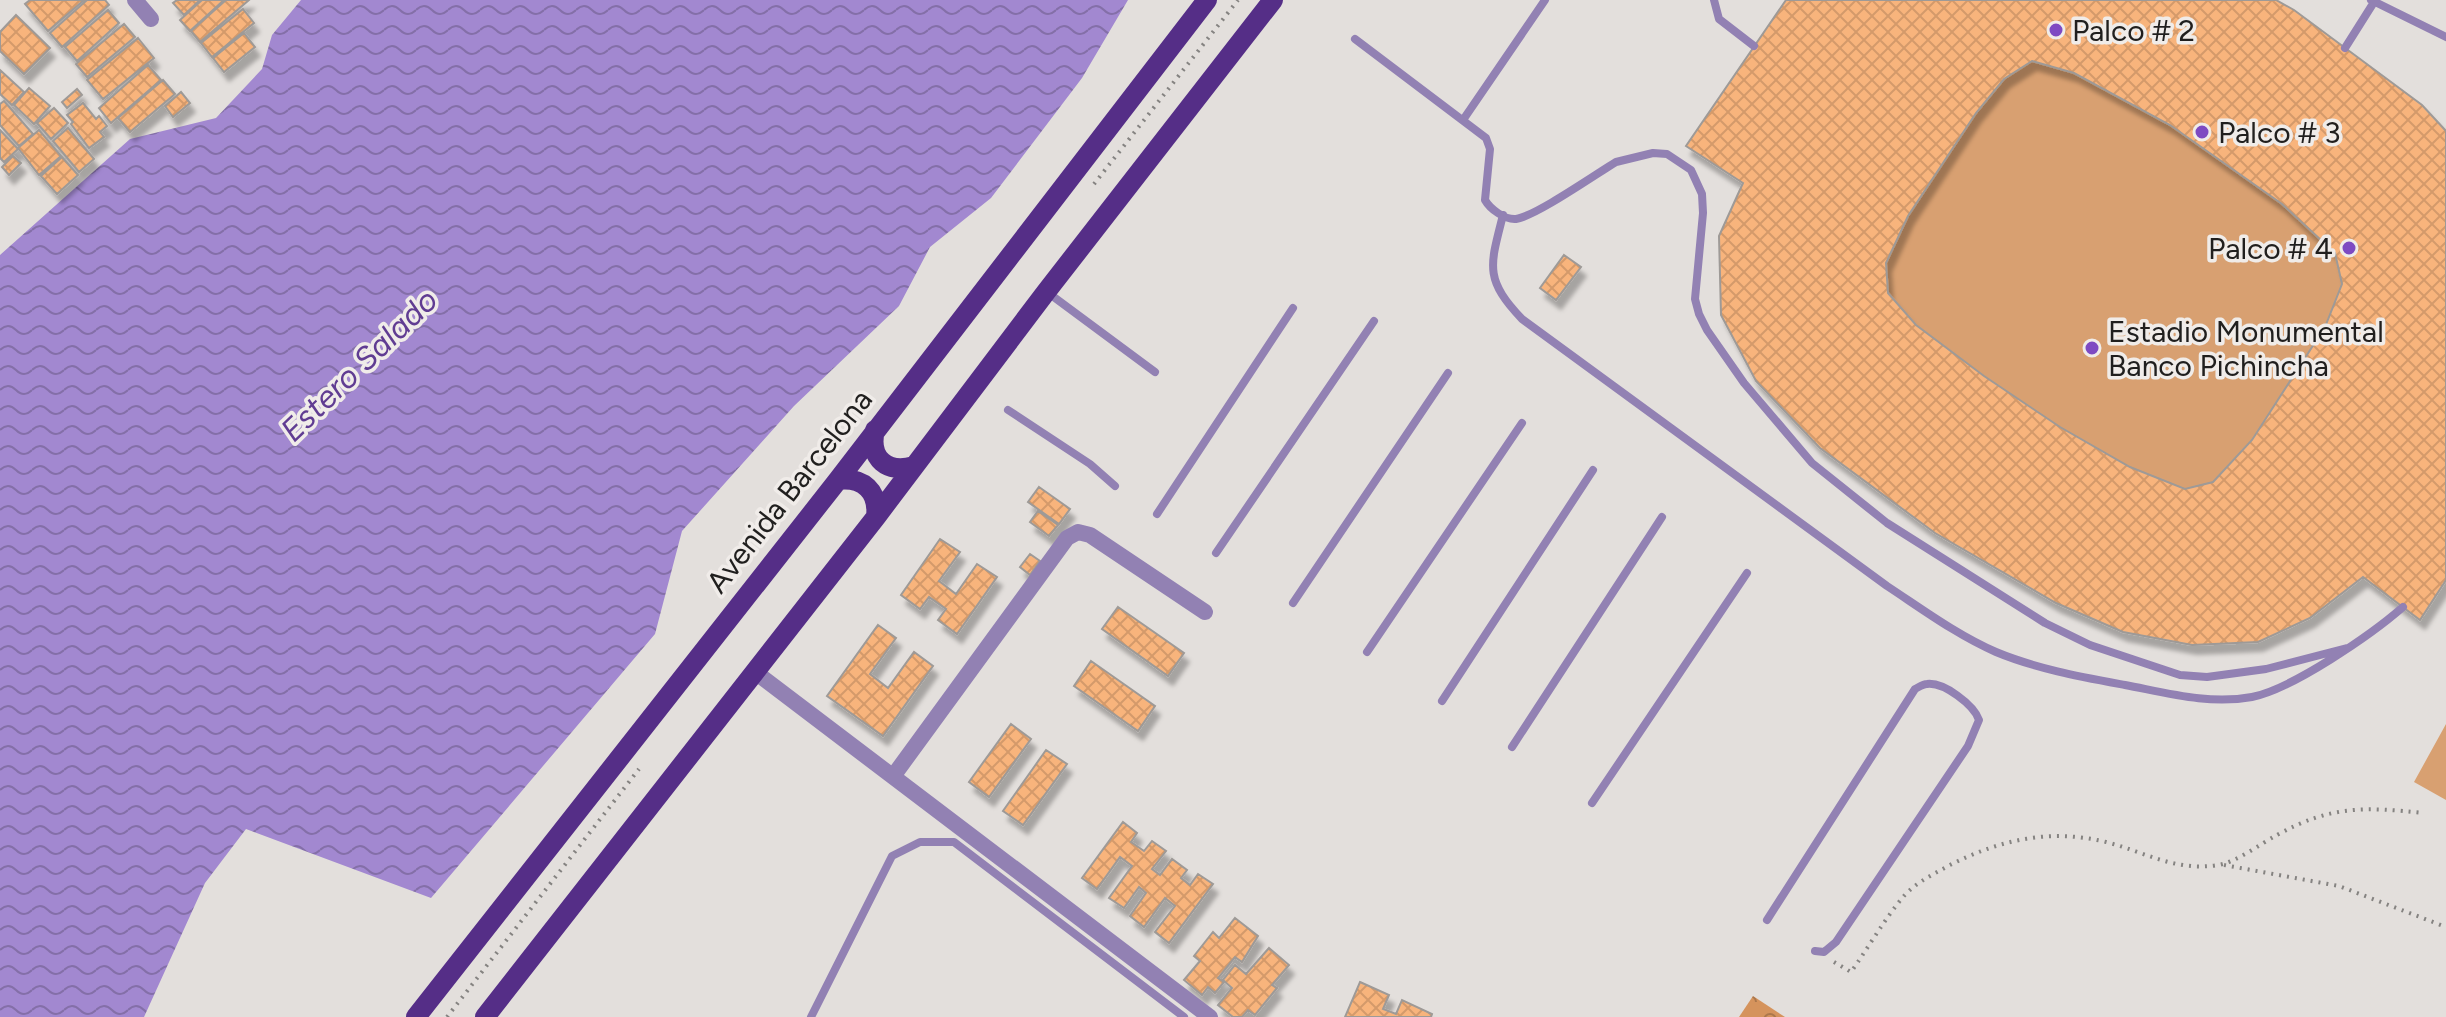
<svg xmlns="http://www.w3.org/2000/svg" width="2446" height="1017" font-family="Figtree,sans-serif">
<defs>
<pattern id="forest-crowns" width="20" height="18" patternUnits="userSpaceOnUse" patternTransform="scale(2)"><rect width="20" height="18" fill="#d5935c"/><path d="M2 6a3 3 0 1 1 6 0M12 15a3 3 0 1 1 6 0" fill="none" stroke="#ac774b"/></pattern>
<pattern id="water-waves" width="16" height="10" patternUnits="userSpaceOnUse" patternTransform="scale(2)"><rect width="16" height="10" fill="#a288d0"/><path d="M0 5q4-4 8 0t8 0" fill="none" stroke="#846fa8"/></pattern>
<pattern id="building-cross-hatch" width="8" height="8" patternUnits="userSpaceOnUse" patternTransform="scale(2)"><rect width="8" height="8" fill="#f8b47c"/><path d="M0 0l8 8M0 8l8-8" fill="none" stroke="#d49a6b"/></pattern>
<filter id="shadow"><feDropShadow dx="5" dy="9" stdDeviation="2" flood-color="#0004"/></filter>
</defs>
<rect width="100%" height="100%" fill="#e3dfdc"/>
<path fill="#d8a071" d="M1786,0H2276L2294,10L2422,105L2446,131V580L2420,620L2363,577L2310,618L2258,642L2192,645L2123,632L2056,603L1935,533L1820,448L1756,381L1721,315L1719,236L1743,183L1686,146Z
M2446,724V800L2414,782Z"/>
<path fill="url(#forest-crowns)" d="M1753,996L1785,1017H1739Z"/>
<path fill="url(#water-waves)" d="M301,0H1128L1082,78L991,198L930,247L899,306L794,406L682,531L655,634L431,898L246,829L205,883L144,1017H0V255L130,139L216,118L262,69L272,35Z"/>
<path fill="url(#building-cross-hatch)" stroke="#9e9a97" stroke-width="2" fill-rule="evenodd" filter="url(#shadow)" d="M30,0H84L48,31L25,4Z
M87,0H105L109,5L62,47L50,33Z
M177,0H200L184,15L173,3Z
M202,0H224L190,31L180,20Z
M226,0H249L200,42L191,31Z
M1786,0H2276L2294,10L2422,105L2446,131V580L2420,620L2363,577L2310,618L2258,642L2192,645L2123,632L2056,603L1935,533L1820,448L1756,381L1721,315L1719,236L1743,183L1686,146ZM2032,61L2074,73L2170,125L2282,204L2335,253L2342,284L2325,327L2252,440L2213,482L2185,489L2130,467L2060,427L1984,376L1916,325L1888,293L1886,263L1908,216L1976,113L2004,79Z
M243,9L254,23L212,57L201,43Z
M108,10L119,23L77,61L65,47Z
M16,15L50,48L24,74L0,51V32Z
M124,24L135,37L87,77L76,64Z
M244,33L255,47L224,72L213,58Z
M138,38L154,58L103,99L87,80Z
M148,65L161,80L111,123L99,108Z
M0,70L24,92L12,105L0,94Z
M163,80L175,94L130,132L118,118Z
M29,88L50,106L34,124L14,105Z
M77,89L82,95L67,108L62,102Z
M181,92L190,103L173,117L165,106Z
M4,101L33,134L19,146L0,125V104Z
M83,103L96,119L99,116L107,126L100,132L104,137L89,148L71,124L73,122L67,115Z
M54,108L68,123L51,139L37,123Z
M68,128L94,159L79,172L53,141Z
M0,130L18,149L4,162L0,158Z
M39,130L61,156L39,175L18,148Z
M13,156L21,163L9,175L2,167Z
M62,157L78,175L57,194L41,176Z
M1564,255L1581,267L1556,300L1540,288Z
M1039,487L1070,509L1059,524L1028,502Z
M1038,511L1058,525L1049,536L1030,522Z
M940,539L960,552L939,581L956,594L977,564L997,577L957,634L938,620L946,609L929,597L920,609L901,595Z
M1030,554L1040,561L1030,575L1020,567Z
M1118,607L1184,653L1168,676L1102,629Z
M878,625L896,638L870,674L888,688L914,652L933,666L883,736L827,696Z
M1091,661L1155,706L1138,731L1074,686Z
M1011,724L1031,739L989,797L969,782Z
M1046,750L1067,764L1023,825L1003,811Z
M1123,822L1137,833L1131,842L1144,851L1152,841L1166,851L1152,869L1160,875L1172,859L1187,870L1181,878L1190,885L1198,874L1213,884L1169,943L1155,932L1175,906L1165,898L1144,927L1130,916L1146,893L1139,887L1124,908L1109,898L1132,866L1120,857L1097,889L1082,878Z
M1235,918L1258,936L1242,962L1235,957L1218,978L1224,982L1215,993L1208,987L1202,995L1184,980L1200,961L1194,956L1213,932L1219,938Z
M1269,948L1289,965L1272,985L1277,988L1255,1015L1248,1010L1242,1017H1233L1218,1005L1232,988L1223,980L1235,965L1246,974Z
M1360,982L1389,995L1383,1009L1396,1014L1402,1000L1432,1014L1431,1017H1345Z"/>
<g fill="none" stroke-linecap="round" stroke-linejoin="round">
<path stroke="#858381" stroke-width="4" stroke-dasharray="2 6" stroke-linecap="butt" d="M1094,184L1238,0
M2224,865L2339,886L2446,927
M1834,962L1851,972C1868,948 1884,920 1903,897C1915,883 1932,875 1948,866C1999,840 2049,828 2106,842C2145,852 2176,872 2218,865C2237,862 2260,844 2277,835C2331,805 2365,807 2424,813
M447,1017L639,769"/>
<path stroke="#9281b3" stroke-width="8" d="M1714,0L1719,19L1754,46
M2371,0L2446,37
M1355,39L1486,138L1490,149L1485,200C1490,209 1505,220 1516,219C1536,216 1596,174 1616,162L1653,153L1667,154L1691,170L1702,194L1703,213L1695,299L1699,314L1707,330L1744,383L1812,463L1887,523L2045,623L2090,645L2180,675L2207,677L2266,669L2347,648
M2345,48L2374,2
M1463,120L1545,0
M1503,215C1490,266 1484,279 1522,319L1887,586C1922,609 1957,635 1996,652C2037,669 2082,677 2125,685C2167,693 2209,705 2252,697C2292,689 2371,635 2403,607
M1047,292L1155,372
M1008,410L1090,464L1115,486
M1157,514L1293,308
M1216,553L1374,321
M1293,603L1448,373
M1367,652L1522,423
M1442,701L1593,470
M1512,747L1662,517
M1592,803L1747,573
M1767,920L1915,689C1919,687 1923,684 1927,684C1944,682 1974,705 1979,720L1968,746L1836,942L1824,952L1815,951
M811,1017L892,856L920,842H954L1184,1017"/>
<path stroke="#9281b3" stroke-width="16" d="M135,0L151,19
M755,672L1210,1017
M894,775L1067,538L1078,532L1090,535L1205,612"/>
<path stroke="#552e87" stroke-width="20" d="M875,430C868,459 888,474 914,466
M838,480C863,477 879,491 876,517
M416,1017L838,480L1207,0
M485,1017L876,517L1046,292L1273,0"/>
</g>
<g fill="#7e4ac2" stroke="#f0ece9" stroke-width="3">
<circle cx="2056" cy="30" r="8"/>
<circle cx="2202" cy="132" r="8"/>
<circle cx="2349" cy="248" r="8"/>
<circle cx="2092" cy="348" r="8"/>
</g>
<g text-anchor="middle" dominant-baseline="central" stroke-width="7" stroke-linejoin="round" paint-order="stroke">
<g font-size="30" fill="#201f1e" stroke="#f0ece9" text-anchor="start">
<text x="2072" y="30">Palco # 2</text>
<text x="2218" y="132">Palco # 3</text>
<text x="2333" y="248" text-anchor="end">Palco # 4</text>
<text x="2108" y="331">Estadio Monumental<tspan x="2108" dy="34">Banco Pichincha</tspan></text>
</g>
<g font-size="30" fill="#201f1e" stroke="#f0ece9">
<text transform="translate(789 491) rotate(-52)">Avenida Barcelona</text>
</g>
<g font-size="32" font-style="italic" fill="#603c92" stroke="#f0ece9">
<text transform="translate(359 365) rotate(-44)">Estero Salado</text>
</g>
</g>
</svg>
